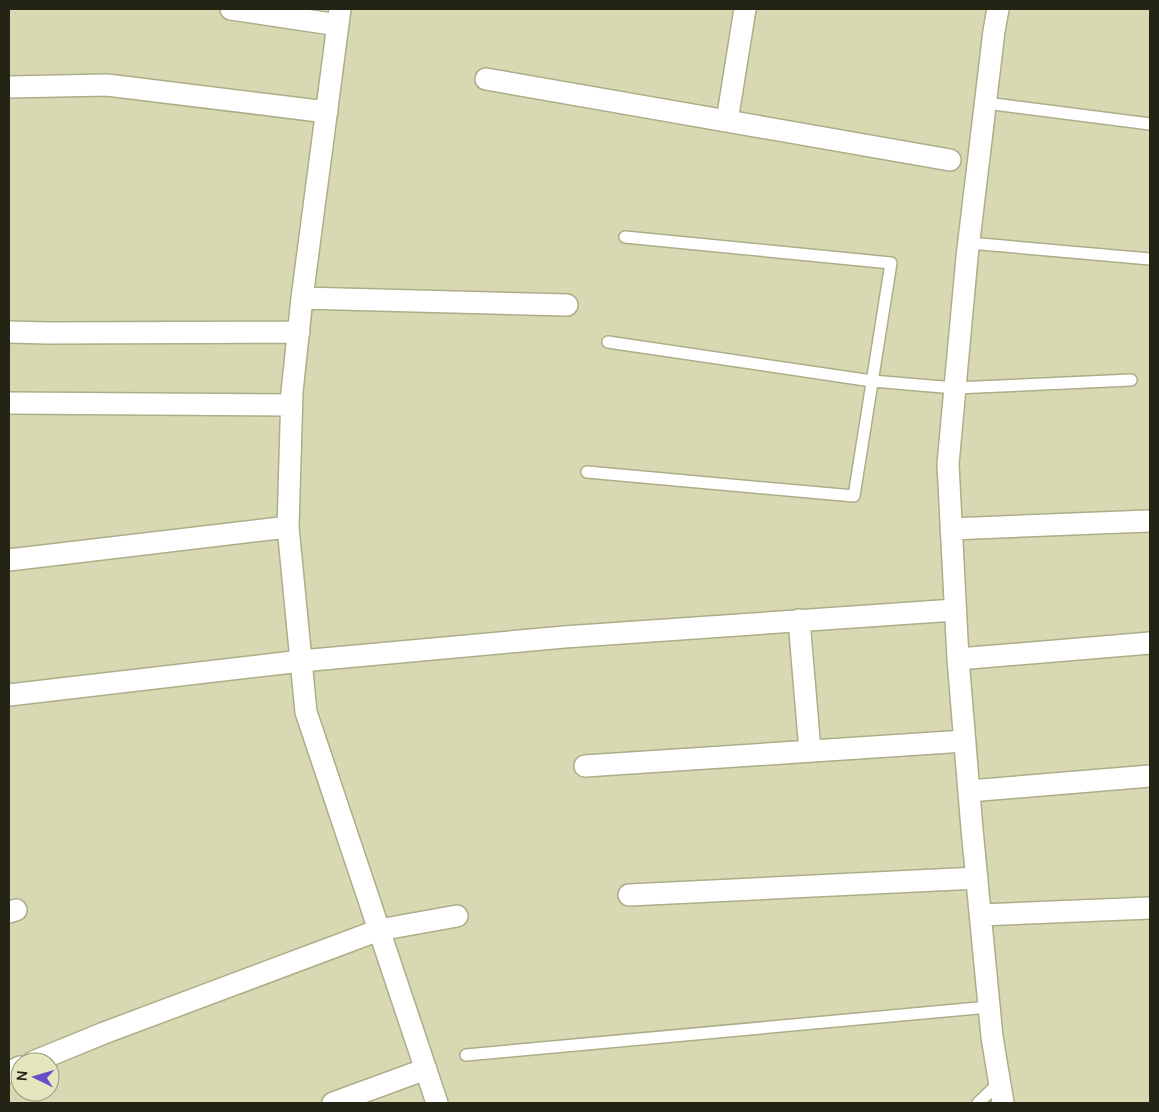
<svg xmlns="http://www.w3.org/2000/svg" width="1159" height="1112" font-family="Manrope,sans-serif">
<rect width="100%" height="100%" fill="#d8d9b2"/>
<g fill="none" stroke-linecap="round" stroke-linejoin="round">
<g stroke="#adad88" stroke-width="14">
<path id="service" d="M986,103L1150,124
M969,243L1150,259
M608,342L872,381L955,388L1131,380
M587,472L854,496L891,263L625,237
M466,1055L989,1007
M978,1103L1000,1082"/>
</g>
<g stroke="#adad88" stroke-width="24">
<path id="minor" d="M231,9L338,25
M340,9L302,298L292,392L288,527L306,712L437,1103
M998,9L994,31L967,257L948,464L958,659L972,829L992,1037L1003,1103
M486,79L950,160
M9,87L107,85L327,112
M727,121L745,9
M302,298L567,305
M9,332L48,333L299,332
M9,403L291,405
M951,529L1148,521
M9,560L288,527
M799,620L810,751
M958,659L1150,643
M9,695L301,661L564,637L955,610
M585,766L965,741
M969,791L1150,776
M629,895L977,878
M9,912L16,910
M980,915L1150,908
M33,1062L104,1033L379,930L457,916
M9,1072L20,1067
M333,1103L426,1069"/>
</g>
<use href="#service" stroke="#fff" stroke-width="11"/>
<use href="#minor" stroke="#fff" stroke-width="21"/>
</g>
<rect width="1159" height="1112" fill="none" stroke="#242415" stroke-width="20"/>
<g transform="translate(35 1077) rotate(275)"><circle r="24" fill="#e5e6bf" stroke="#98987b"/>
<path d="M0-4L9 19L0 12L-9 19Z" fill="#694ec8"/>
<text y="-8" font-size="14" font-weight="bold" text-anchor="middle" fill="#242415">N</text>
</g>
</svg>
